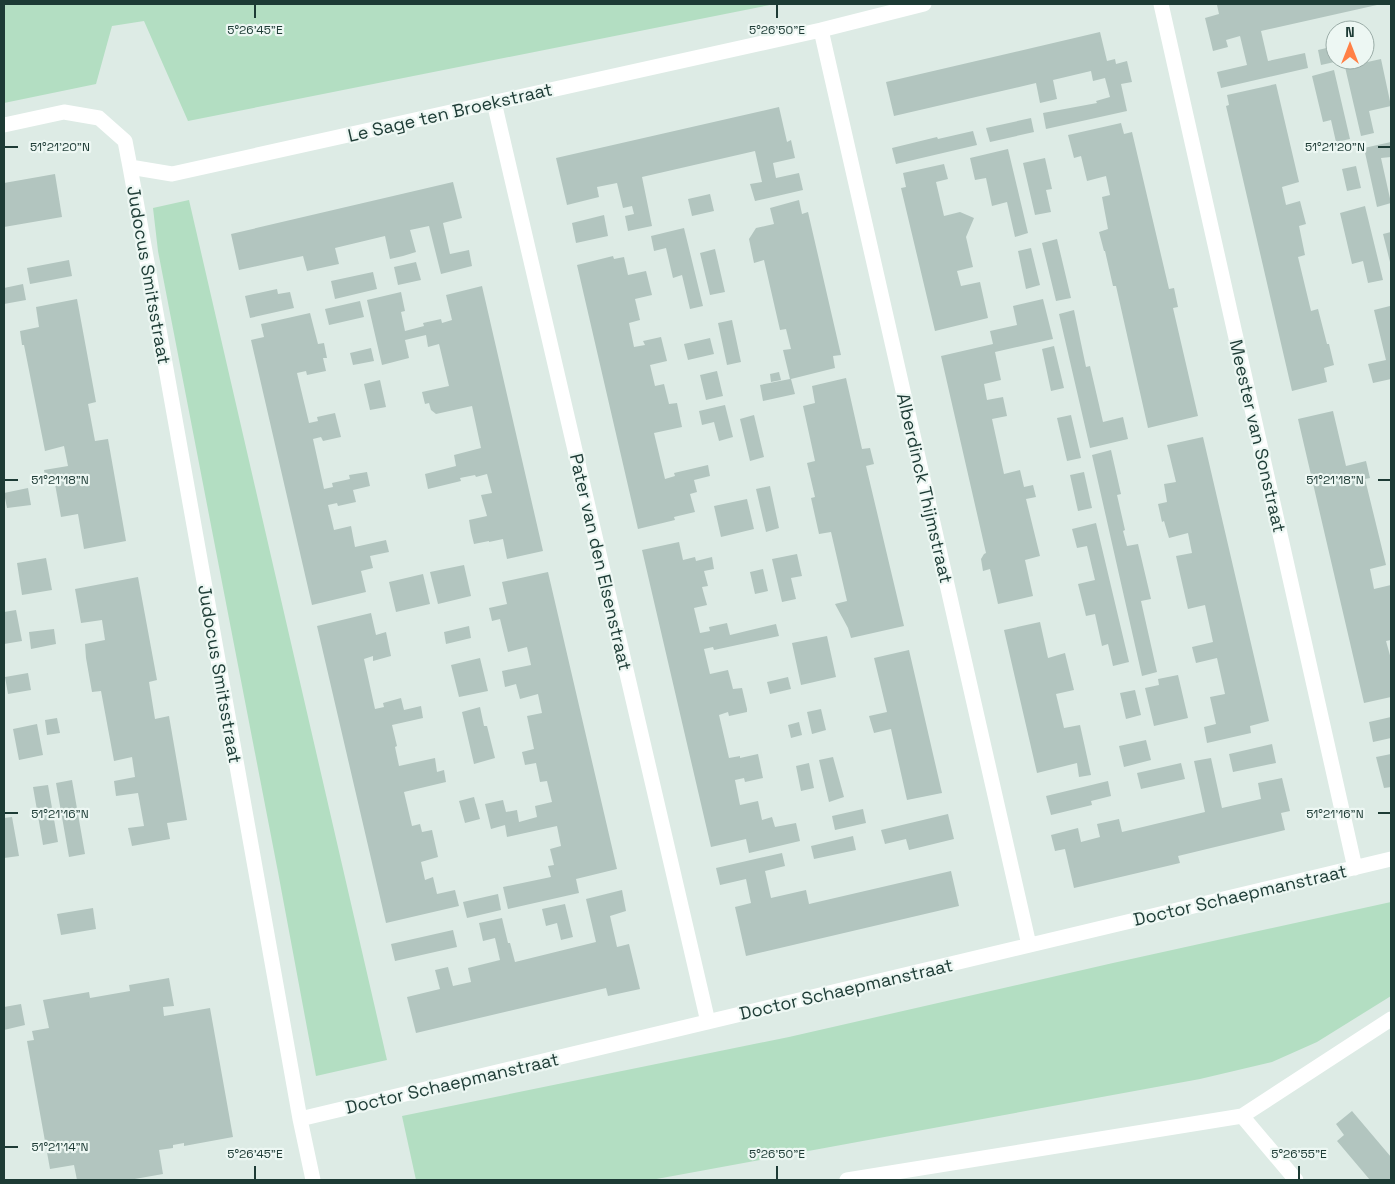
<svg xmlns="http://www.w3.org/2000/svg" width="1395" height="1184" font-family="'Space Grotesk',sans-serif">
<rect width="100%" height="100%" fill="#ddebe5"/>
<path fill="#b3dec2" d="M4,4H775L188,121L144,21L112,26L96,84L4,103Z
M189,200L387,1060L316,1076L278,872L158,251L153,208Z
M1391,902V996L1317,1042L1272,1062L1200,1079L651,1180H416L402,1116L789,1037L1113,963Z"/>
<path fill="#b2c5bf" d="M1222,4H1376L1377,5L1261,31L1268,61L1305,53L1308,68L1221,88L1217,72L1247,65L1240,36L1226,40L1228,47L1213,51L1205,18L1219,14L1217,5Z
M1100,32L1107,61L1115,59L1116,64L1127,61L1132,82L1121,84L1127,111L1046,129L1043,113L1097,103L1096,101L1110,97L1105,78L1093,81L1091,71L1053,80L1057,99L1040,103L1036,83L894,116L886,82Z
M1335,46V60L1339,61L1321,65L1318,50Z
M1381,59L1391,106L1369,111L1374,133L1361,136L1345,67Z
M1334,70L1350,139L1336,142L1331,120L1323,122L1312,76Z
M1276,84L1299,182L1282,187L1286,205L1300,201L1306,224L1299,226L1305,255L1298,257L1311,311L1318,309L1327,344H1329L1334,365L1324,368L1327,382L1292,391L1226,106L1229,105L1227,95Z
M779,107L787,142L791,140L795,158L773,163L776,178L799,173L803,190L755,201L750,184L762,182L755,151L642,177L652,226L628,231L625,216L634,214L632,206L623,208L617,183L597,187L599,197L567,205L556,158Z
M1031,118L1034,132L990,142L986,128Z
M1121,123L1124,134L1132,132L1169,289L1174,288L1178,307L1173,308L1198,416L1148,428L1116,286H1113L1105,251H1104L1099,232L1108,229L1102,197L1110,195L1106,176L1087,181L1081,156L1074,158L1068,135Z
M973,131L977,145L896,164L892,148L937,137L938,139Z
M1391,142V157L1381,158L1391,203L1377,207L1364,148Z
M1008,149L1028,233L1015,237L1007,202L992,206L986,178L975,180L970,158Z
M1045,158L1052,189L1046,190L1051,212L1035,215L1023,163Z
M944,164L948,179L936,182L944,216L960,212L974,218L966,237L973,267L957,271L961,286L980,282L988,318L935,331L901,188L906,187L903,173Z
M1356,166L1361,188L1347,191L1342,169Z
M55,174L62,217L4,227V183Z
M453,182L462,218L443,223L450,254L469,250L472,266L441,274L429,226L410,230L416,252L403,256L390,259L385,236L335,248L339,264L307,271L303,256L239,270L231,234Z
M710,194L714,211L692,216L688,199Z
M799,200L802,214L808,212L841,355L833,356L835,368L791,379L795,394L763,401L760,385L790,379L783,350L791,349L786,329L780,330L764,260L754,263L749,239L756,228L774,224L770,208Z
M1365,206L1383,280L1368,283L1363,261L1352,264L1340,213Z
M604,215L608,236L576,243L572,223Z
M684,228L703,306L690,309L682,275L673,278L666,248L654,251L651,236Z
M1391,232V266L1383,234Z
M1057,239L1071,298L1056,301L1042,243Z
M1031,248L1040,285L1026,289L1018,251Z
M715,249L725,292L710,295L700,253Z
M613,256L614,259L624,257L628,275L646,271L652,295L635,299L640,320L629,323L634,347L645,345L643,341L661,337L667,361L650,365L655,386L664,384L669,404L677,403L682,427L654,433L665,479L675,476L674,473L708,465L710,476L694,480L697,492L690,494L695,512L674,517L675,520L638,529L577,265Z
M69,260L72,276L30,284L27,268Z
M416,262L421,280L398,285L394,267Z
M373,272L377,289L335,299L331,281Z
M23,284L26,300L4,304V288Z
M482,286L543,551L507,559L503,539L489,542V541L474,544L471,532L469,520L487,516L481,495L492,493L487,474L476,477L475,475L460,478L461,481L428,489L425,474L456,466L454,455L481,448L472,406L436,414L431,410L429,403L425,404L422,392L449,386L439,344L428,347L426,335L405,340L409,358L382,365L367,300L401,292L405,311L401,312L405,331L424,326L423,323L441,319L442,323L452,320L446,295Z
M277,289L278,294L290,292L294,308L250,318L245,296Z
M77,299L96,402L88,404L95,441L108,439L126,541L84,549L78,514L61,517L55,484L47,485L44,470L68,466L64,446L45,451L24,345H22L20,331L39,327L36,307Z
M1043,299L1053,339L995,352L1001,380L984,384L987,400L1003,397L1007,416L992,419L1004,474L1020,470L1024,487L1033,485L1036,497L1026,499L1040,556L1025,560L1033,596L998,604L990,569L983,571L981,559L984,554L986,553L941,356L993,344L990,331L1017,325L1013,306Z
M360,301L364,317L329,325L325,309Z
M1390,306L1391,312V379L1373,383L1368,364L1386,360L1374,310Z
M1074,310L1086,367L1090,366L1103,422L1123,417L1128,439L1090,448L1059,314Z
M310,313L318,344L324,343L327,358H323L326,371L307,375L306,371L297,373L309,423L318,421L317,417L335,413L341,437L323,441L321,437L313,439L324,489L333,487L332,483L350,479L349,475L367,472L370,486L353,490L356,502L338,506L337,503L328,505L334,530L351,526L355,547L386,540L389,552L370,556L373,568L361,571L366,592L312,605L251,340L264,337L261,324Z
M732,320L741,362L727,365L718,323Z
M710,338L714,354L688,360L684,344Z
M1054,346L1064,388L1051,391L1042,349Z
M371,348L374,361L353,365L350,353Z
M717,371L723,396L706,400L700,375Z
M779,372L781,380L771,382L770,374Z
M846,378L862,449L870,448L874,464L866,466L904,626L851,638L848,628L835,604L847,601L831,532L819,534L811,498L815,497L807,463L815,461L803,406L815,403L812,386Z
M380,380L386,407L370,410L364,384Z
M725,405L733,437L719,441L714,422L702,425L699,411Z
M1333,411L1346,466L1366,461L1370,478L1365,479L1386,565L1370,569L1374,589L1391,585V640L1386,641L1391,659V697L1364,703L1298,419Z
M754,415L764,457L750,461L740,419Z
M1071,415L1081,458L1067,461L1057,418Z
M1203,437L1269,721L1250,726L1251,733L1207,743L1204,727L1216,724L1210,697L1225,694L1217,658L1196,663L1192,647L1213,642L1205,605L1188,609L1180,574L1176,556L1192,553L1188,533L1169,538L1164,521L1162,522L1158,504L1167,502L1164,484L1176,482L1167,445Z
M1111,450L1121,494L1117,495L1125,530L1123,531L1127,546L1138,544L1151,599L1141,601L1157,672L1142,676L1092,455Z
M1084,472L1092,508L1078,511L1070,475Z
M770,486L779,528L766,532L756,489Z
M28,488L31,505L7,508L4,493Z
M747,499L754,529L721,537L714,506Z
M1096,523L1129,662L1113,666L1108,644L1102,646L1095,614L1086,616L1078,584L1095,580L1087,546L1077,548L1072,529Z
M679,542L683,560L695,557L696,561L712,557L714,569L704,571L708,586L702,587L707,605L694,608L700,633L710,631L709,627L727,623L730,635L776,624L779,636L714,650L713,647L704,649L710,674L728,670L733,689L742,688L747,709V712L729,716L728,712L719,715L729,758L740,756V758L758,754L763,778L745,782L744,778L735,780L740,805L758,801L762,820L772,817L775,827L796,823L800,841L749,853L746,839L711,847L642,550Z
M797,554L802,576L791,578L796,599L782,602L772,559Z
M46,558L52,590L22,595L17,563Z
M464,565L471,596L438,604L430,572Z
M763,569L768,591L755,594L750,572Z
M548,572L617,869L576,879L579,893L508,909L503,887L551,877L548,866L554,865L550,849L561,846L557,826L507,837L505,825L491,829L485,804L503,800L506,812L517,810L519,822L537,817L535,806L552,802L547,781L540,782L536,763L525,765L522,752L534,749L527,716L542,713L538,694L520,699L516,684L505,687L502,671L531,665L527,647L508,652L500,619L492,621L489,608L507,604L502,582Z
M423,574L430,604L396,612L389,582Z
M138,577L157,680L149,682L155,719L169,716L187,820L167,823L170,839L132,846L128,828L144,826L138,793L116,796L114,781L135,777L132,757L114,761L101,691L92,692L86,658L85,644L105,640L102,620L81,623L75,589Z
M16,610L22,641L4,644V612Z
M371,613L376,635L386,632L391,656L373,661V656L364,659L375,709L384,707L383,703L401,698L404,710L421,706L423,718L392,725L397,746L395,747L399,766L435,758L437,772L444,770L446,782L404,792L412,826L420,824L422,832L432,830L438,857L421,862L425,880L433,877L437,894L455,890L459,906L386,923L317,626Z
M1040,622L1048,658L1065,653L1074,690L1056,694L1064,728L1080,725L1091,775L1079,777L1077,763L1037,773L1004,630Z
M469,626L471,638L446,644L444,632Z
M54,629L56,644L31,649L29,632Z
M827,636L836,677L801,685L792,643Z
M909,650L942,793L907,800L891,729L874,733L869,716L887,712L874,658Z
M480,658L488,691L459,697L451,665Z
M28,673L31,690L8,694L5,677Z
M1178,675L1188,718L1154,726L1145,688L1159,685L1158,679Z
M788,677L791,689L770,694L767,682Z
M1135,690L1141,715L1126,719L1120,693Z
M480,707L484,726H487L495,758L474,764L462,712Z
M821,709L826,730L812,734L807,712Z
M1391,717V738L1373,742L1369,722Z
M57,718L60,733L47,735L45,720Z
M799,722L802,735L791,738L788,725Z
M37,724L43,755L19,760L13,729Z
M1146,740L1151,760L1124,767L1119,746Z
M1272,744L1276,763L1233,772L1229,754Z
M1391,754V787L1384,788L1376,757Z
M833,757L844,797L829,802L819,760Z
M1211,758L1222,808L1261,799L1258,783L1282,778L1290,811L1281,813L1285,830L1178,856L1180,863L1074,888L1065,849L1055,851L1051,835L1078,828L1081,842L1100,837L1097,824L1119,819L1122,832L1205,812L1194,761Z
M809,763L814,788L801,791L796,766Z
M1181,763L1185,779L1141,789L1137,773Z
M72,780L85,854L69,857L56,783Z
M1108,781L1111,796L1091,801L1092,805L1051,815L1046,796Z
M48,785L58,842L43,845L33,787Z
M474,797L480,819L465,823L459,801Z
M863,809L866,823L835,830L832,816Z
M948,814L954,839L909,850L906,839L885,844L881,830Z
M12,817L19,856L4,858V818Z
M853,836L856,850L814,859L811,846Z
M782,853L785,866L765,871L771,898L806,890L809,904L951,871L959,906L746,956L735,907L751,903L746,879L720,885L716,868Z
M622,890L626,911L610,916L617,947L629,944L640,989L608,996L606,988L416,1033L407,997L440,989L435,970L448,967L453,986L471,982L468,968L500,960L495,938L483,941L479,923L502,918L508,943H510L515,962L596,942L586,899Z
M498,894L501,910L467,918L463,902Z
M565,904L573,937L561,940L557,923L546,926L542,909Z
M93,908L96,929L61,935L57,914Z
M453,930L457,947L395,961L391,944Z
M169,978L174,1006L163,1007L164,1016L210,1008L233,1137L184,1146V1143L173,1145V1148L159,1150L163,1174L129,1180H77L74,1165L50,1169L27,1041L34,1040L32,1031L49,1028L43,1000L89,992L90,998L130,991L129,985Z
M21,1004L25,1025L4,1030V1007Z
M1352,1111L1391,1157V1180H1370L1337,1141L1344,1135L1336,1124Z"/>
<g fill="none" stroke-linecap="round" stroke-linejoin="round">
<path stroke="#fff" stroke-width="15" d="M1161,4L1355,868
M821,30L1029,945
M494,102L708,1022
M4,125L64,112L99,118L125,141L130,167L172,174L821,30L924,4
M130,167L300,1119L313,1180
M1242,1116L1296,1180
M300,1119L1391,859
M847,1180L1242,1116L1391,1019"/>
</g>
<path fill="none" stroke="#1d3b35" stroke-width="2" d="M255,5V18M777,5V18M5,147H18M1378,147H1390M5,480H18M1378,480H1390M5,813H18M1378,813H1390M5,1147H18M255,1166V1179M777,1166V1179M1299,1166V1179"/>
<g text-anchor="middle" dominant-baseline="central" stroke-width="4.5" stroke-linejoin="round" paint-order="stroke">
<g font-size="18" fill="#1d3b35" stroke="#edf7f3">
<text transform="translate(450 112) rotate(-13)">Le Sage ten Broekstraat</text>
<text transform="translate(149 275) rotate(80)">Judocus Smitsstraat</text>
<text transform="translate(1258 436) rotate(77)">Meester van Sonstraat</text>
<text transform="translate(925 488) rotate(77)">Alberdinck Thijmstraat</text>
<text transform="translate(601 562) rotate(77)">Pater van den Elsenstraat</text>
<text transform="translate(220 674) rotate(80)">Judocus Smitsstraat</text>
<text transform="translate(1240 895) rotate(-13)">Doctor Schaepmanstraat</text>
<text transform="translate(846 989) rotate(-13)">Doctor Schaepmanstraat</text>
<text transform="translate(452 1083) rotate(-13)">Doctor Schaepmanstraat</text>
</g>
</g>
<g font-size="12" text-anchor="middle" fill="#1d3b35" stroke="#edf7f3" stroke-width="4.5" stroke-linejoin="round" paint-order="stroke">
<text x="255" y="34">5°26'45"E</text>
<text x="777" y="34">5°26'50"E</text>
<text x="60" y="151">51°21'20"N</text>
<text x="1335" y="151">51°21'20"N</text>
<text x="60" y="484">51°21'18"N</text>
<text x="1335" y="484">51°21'18"N</text>
<text x="60" y="818">51°21'16"N</text>
<text x="1335" y="818">51°21'16"N</text>
<text x="60" y="1151">51°21'14"N</text>
<text x="255" y="1158">5°26'45"E</text>
<text x="777" y="1158">5°26'50"E</text>
<text x="1299" y="1158">5°26'55"E</text>
</g>
<rect width="1395" height="1184" fill="none" stroke="#1d3b35" stroke-width="10"/>
<g transform="translate(1350 45)"><circle r="24" fill="#edf7f3" stroke="#9aaca7"/>
<path d="M0-4L9 19L0 12L-9 19Z" fill="#ff8046"/>
<text y="-8" font-size="14" font-weight="bold" text-anchor="middle" fill="#1d3b35">N</text>
</g>
</svg>
